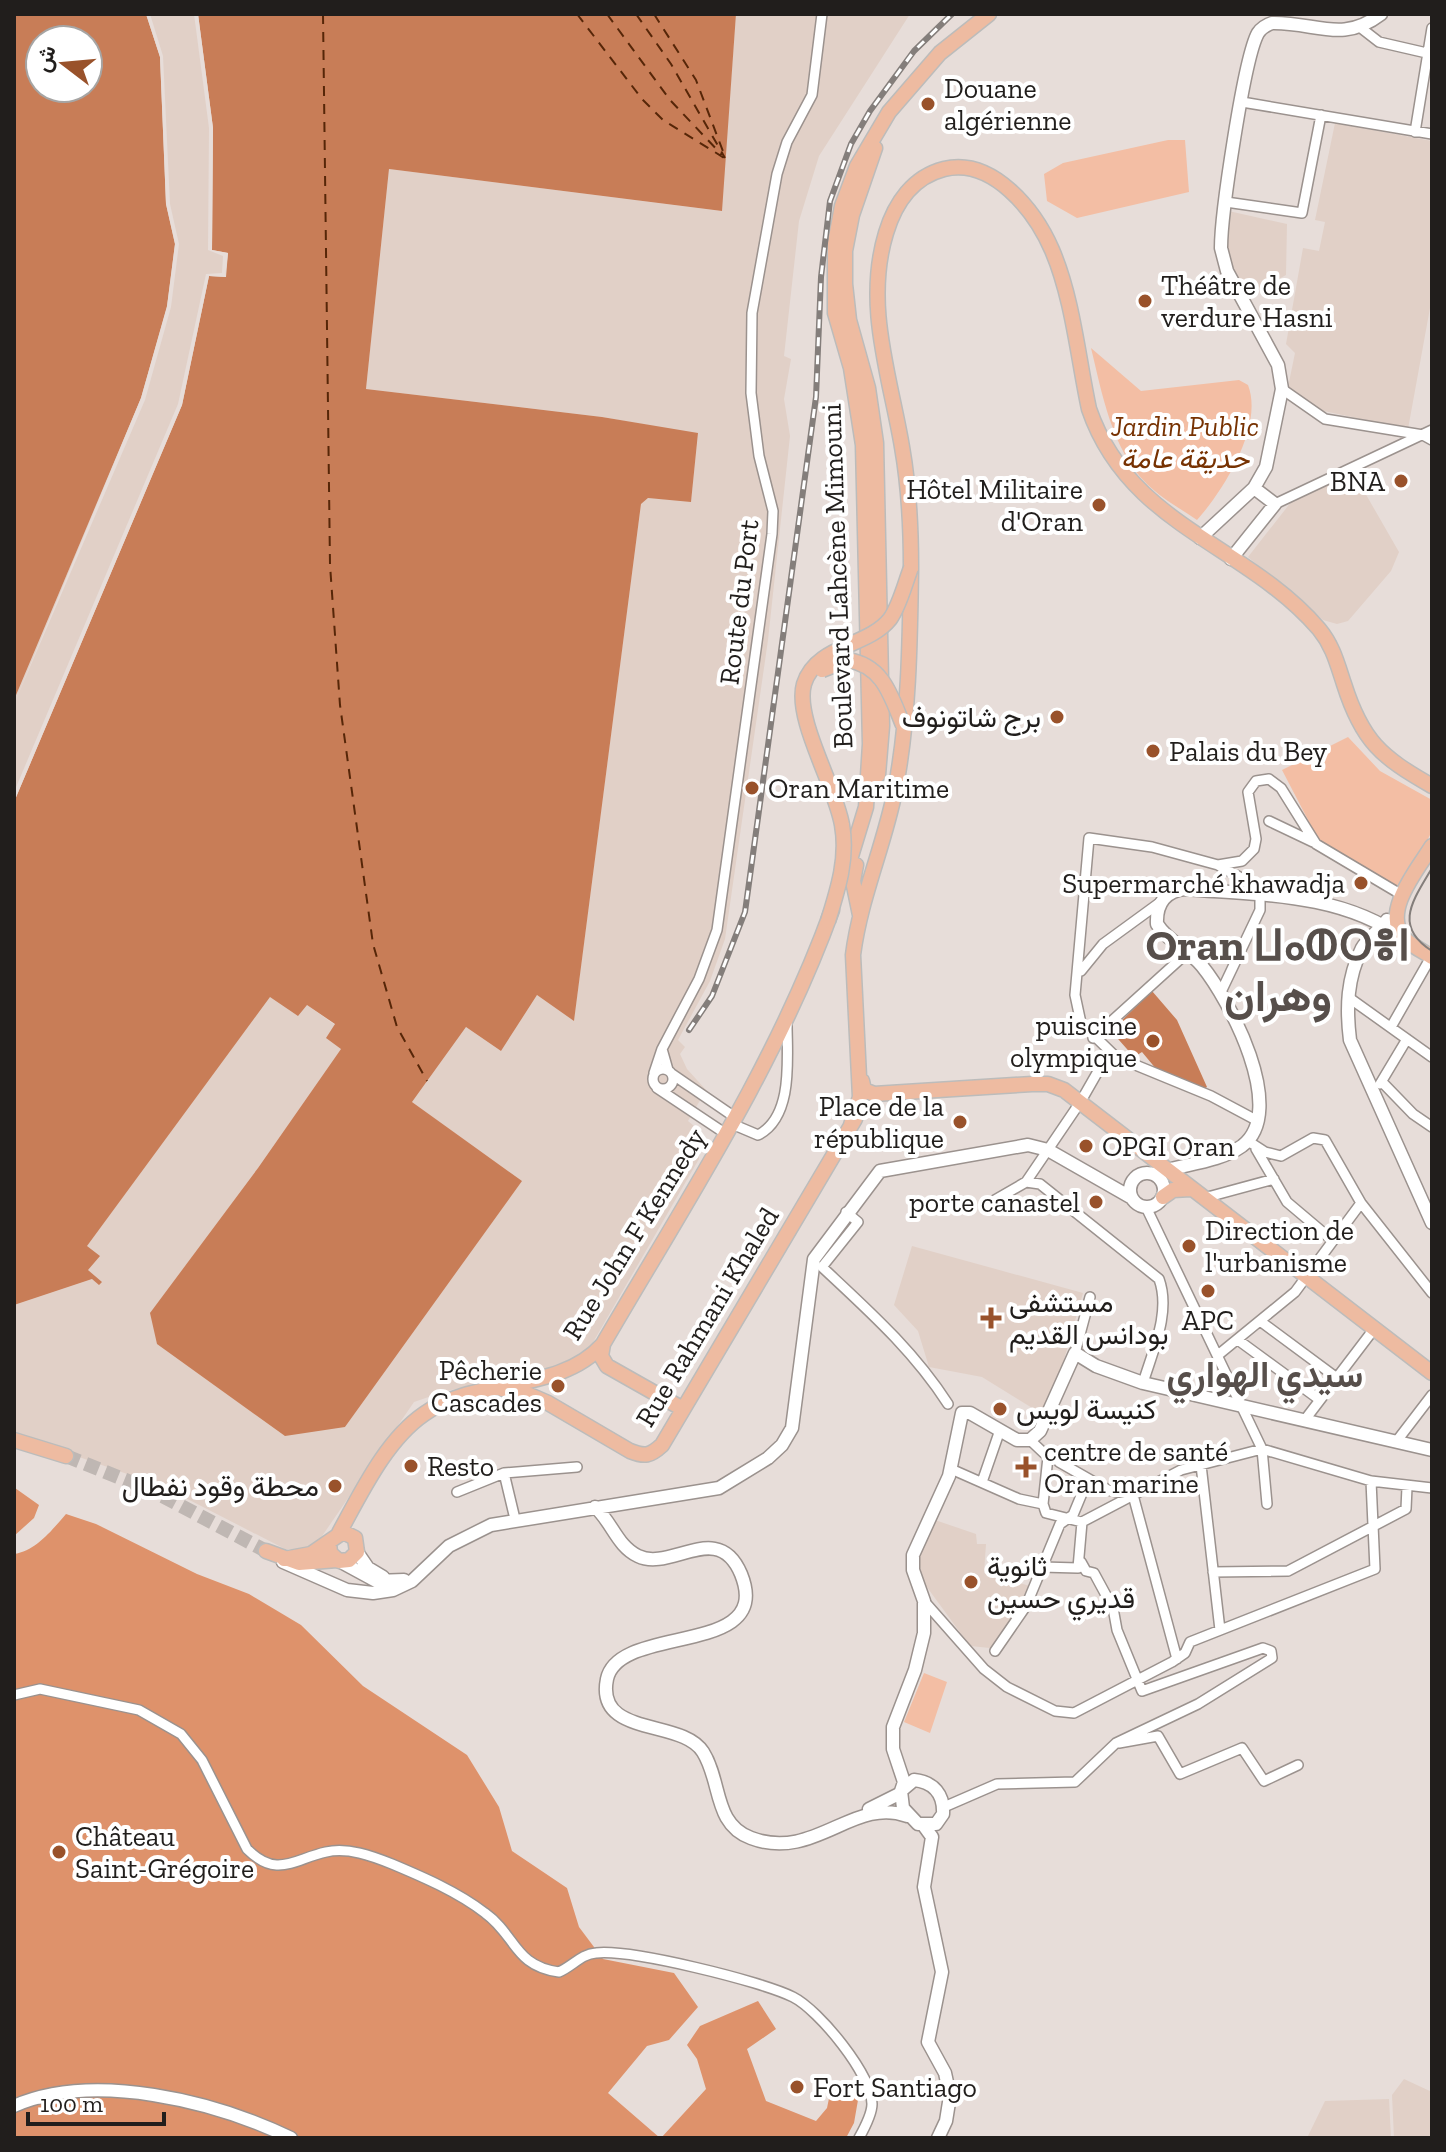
<svg xmlns="http://www.w3.org/2000/svg" width="1446" height="2152" font-family="'Zilla Slab',Vazirmatn,'Noto Sans Tifinagh',serif">
<rect width="100%" height="100%" fill="#e7ddd9"/>
<path fill="#e1d0c7" d="M146,14H198L213,128L212,250L228,253L225,277L209,276L182,405L14,802V700L141,398L166,204L160,57Z
M736,14H910L819,156L799,221L784,356L791,359L784,399L790,436L768,640L725,939L710,981L678,1040L685,1047L680,1054L687,1069L706,1090L688,1121L694,1126L698,1137L699,1159L588,1351L570,1366L446,1391L414,1402L318,1542L303,1550L285,1549L164,1487L14,1434V1305L92,1279L101,1282L88,1270L86,1247L270,996L307,1005L335,1025L327,1038L342,1048L258,1168L151,1312L345,1427L521,1182L412,1102L466,1027L501,1051L537,995L574,1020L641,504L648,498L691,501L698,434L602,417L366,389L389,169L721,211Z
M1335,123L1432,141V297L1408,429L1319,410L1288,387L1295,353L1286,344L1303,248L1319,251L1325,222L1315,220Z
M1224,210L1287,224L1286,275L1255,292L1238,286L1227,271Z
M1353,472L1399,552L1391,571L1348,621L1337,624L1323,620L1248,557L1295,497Z
M912,1246L1083,1293L1056,1388L1042,1414L982,1377L929,1367L918,1331L894,1305Z
M935,1520L976,1534L977,1544H986L984,1573L1030,1586L1024,1601L990,1648L970,1646L921,1579L917,1559Z
M1404,2079L1432,2092V2138H1394L1392,2095Z
M1389,2099L1391,2138H1307L1325,2101Z"/>
<path fill="#f3bea4" d="M1168,140H1185L1189,192L1077,218L1047,201L1044,174L1063,163Z
M1091,348L1141,391L1239,380L1248,385C1264,426 1223,491 1197,520C1181,509 1161,498 1147,484C1112,450 1102,393 1091,348Z
M1348,737L1380,771L1432,800V831L1402,890L1319,841L1282,770Z
M924,1673L947,1682L930,1733L904,1722Z"/>
<path fill="#de926b" d="M15,1488L39,1505L34,1518L14,1536Z
M66,1514L96,1524L197,1574L249,1594L301,1625L363,1686L467,1755L499,1807L512,1851L567,1888L579,1927L603,1959L674,1973L698,2007L669,2040L647,2046L608,2093L660,2138H14V1554C36,1551 52,1530 66,1514Z
M758,2001L776,2029L747,2049L766,2101L816,2121L827,2108L832,2084L846,2085L858,2100L854,2123L846,2138H661L706,2089L697,2059L687,2045L700,2026Z"/>
<path fill="#c87d57" fill-rule="evenodd" d="M14,14H146L160,57L166,204L175,244L167,307L141,398L14,700ZM40,40H88V88H40Z
M198,14H736L722,211L389,169L366,389L602,417L698,433L691,502L648,498L641,504L574,1021L537,995L501,1051L466,1027L412,1102L522,1181L345,1427L285,1436L157,1344L150,1313L258,1168L341,1049L326,1038L335,1024L307,1005L298,1016L270,997L87,1246L100,1256L88,1270L102,1282L99,1285L92,1279L14,1305V802L182,405L209,276L226,277L228,253L212,250L213,128Z
M1152,991L1177,1020L1207,1087L1202,1090L1157,1070L1142,1052L1134,1057L1111,1031Z"/>
<path fill="#e7ddd9" d="M146,14H150L163,56L170,204L179,244L171,307L145,400L14,704L141,398L167,306L175,244L166,204L160,57Z
M194,14H198L213,128L212,250L228,253L225,277L209,276L182,405L14,802V792L178,404L206,274L222,273L223,256L208,250L209,128Z"/>
<g fill="none" stroke-linecap="round" stroke-linejoin="round">
<path stroke="#562608" stroke-width="2" stroke-dasharray="10 8" stroke-linecap="butt" d="M323,14L330,565L340,705L373,944L397,1027L427,1081
M577,14L642,99L663,120L726,159
M607,14L670,100L722,155
M636,14L671,64L725,158
M654,14L696,80L724,154"/>
<path stroke="#bfb7b3" stroke-width="14" stroke-dasharray="14 7" stroke-linecap="butt" d="M66,1456L153,1491L266,1551"/>
<g stroke="#9b928e" stroke-width="12">
<path id="street" d="M1361,28L1379,42L1431,54
M1242,102L1432,134
M1415,132L1432,28
M1226,202L1302,213L1321,115
M1282,389L1325,419L1423,435L1432,440
M1275,504L1432,430
M1269,821L1313,842
M1218,865L1243,879L1260,895V910L1221,992
M1081,971L1103,944L1162,901
M1348,997L1432,1057
M1391,1027L1431,957
M1093,1038L1188,952
M662,1049L699,979L717,930L772,534L773,511L759,456L751,393L752,313L777,174L787,142L812,95L822,14
M653 1079a10 10 0 1 1 20 0a10 10 0 1 1-20 0Z
M654,1073L662,1049L668,1070
M672,1074L736,1118
M1382,1082L1413,1114L1432,1127
M1380,1084L1407,1039
M657,1088L726,1134
M1256,1120L1211,1096L1116,1057L1081,1023L1075,995L1089,838L1152,847L1218,865L1242,861L1254,849L1256,839L1248,792L1256,781L1269,779L1281,788L1316,844L1402,895
M732,1124L758,1135C794,1117 787,1057 787,1024
M1248,1141L1265,1152L1281,1156L1313,1138L1325,1140L1361,1203L1432,1293
M1256,1149L1287,1202L1332,1240
M1026,1182L1081,1101L1109,1052
M1204,1198L1274,1179
M995,1200L1026,1182L1040,1184L1159,1279C1171,1312 1153,1350 1143,1383
M1146,1207L1262,1449L1267,1504
M846,1212L858,1222L822,1267C869,1311 913,1350 948,1404
M1260,1321L1337,1378
M1238,1340L1320,1400
M1075,1353L1090,1297
M1218,1355L1295,1292L1361,1203
M1304,1421L1374,1329
M1030,1440L1048,1457L1043,1504L1046,1513L1082,1522L1181,1470L1262,1449L1371,1481L1432,1488
M1396,1442L1432,1395
M1059,1462L1108,1490L1133,1495L1177,1659
M1201,1465L1220,1630
M951,1469L1019,1499L1043,1504
M504,1473L515,1519
M982,1482L1000,1430
M457,1492L504,1473L577,1467
M1042,1567L1078,1568L1082,1522
M1213,1572L1288,1571L1406,1509L1407,1487
M924,1601L984,1669L1007,1687L1055,1711L1074,1713L1172,1662L1185,1653L1190,1642L1375,1569L1371,1481
M995,1651L1026,1606L1060,1524L1073,1515L1088,1479
M14,1695L40,1689L139,1710L181,1734L202,1760L247,1849C277,1879 294,1859 326,1852C348,1847 372,1856 392,1864C423,1877 458,1892 485,1913C516,1935 514,1966 559,1972C573,1966 581,1954 596,1953C631,1949 761,1981 793,1997C819,2010 872,2075 872,2104C872,2114 864,2129 859,2138
M1119,1743L1158,1736L1180,1774L1242,1748L1264,1781L1298,1765
M944,1807L997,1784L1075,1782L1116,1743L1198,1704L1272,1658L1271,1651L1263,1648L1142,1691L1117,1630L1113,1608L1094,1573L1086,1571L1081,1562"/>
</g>
<g stroke="#9b928e" stroke-width="15">
<path id="secondary" d="M1200,538L1254,488L1266,467L1282,389L1278,365L1227,271L1221,248C1221,215 1244,58 1258,33C1262,27 1266,25 1272,23C1316,22 1342,44 1381,14
M1231,559L1275,504L1254,488
M1387,920C1380,930 1368,938 1362,948C1347,978 1346,1008 1350,1040L1432,1223
M1130 1190a17 17 0 1 1 34 0a17 17 0 1 1-34 0Z
M1154,1174C1182,1164 1218,1163 1242,1146C1289,1111 1229,999 1202,966C1189,950 1168,942 1157,924C1156,904 1165,891 1185,889C1260,895 1342,893 1404,939
M595,1507C612,1522 617,1546 638,1556C671,1572 718,1519 741,1574C775,1658 619,1623 607,1679C595,1738 682,1718 703,1752C722,1782 713,1824 751,1838C814,1862 854,1796 907,1816
M357,1552L368,1568L383,1577
M283,1562L347,1590L373,1593L393,1590L412,1581L449,1546L491,1525L719,1488L768,1458L782,1445L792,1428L814,1259L880,1171L1028,1145L1048,1150L1132,1198
M341,1562L376,1581L404,1580
M914,1780C934,1782 944,1795 943,1814L936,1824H918L903,1808L901,1791Z
M901,1791L904,1782L893,1749V1727L915,1670L924,1633V1601L913,1570V1555L949,1476L962,1413H970L1017,1440H1030L1040,1431L1075,1353L1096,1366L1143,1383L1432,1450
M869,1809L901,1793
M924,1826L932,1837L924,1887L942,1972L928,2042L945,2073L950,2096L946,2121L938,2138
M14,2106C94,2071 214,2101 291,2138"/>
</g>
<g stroke="#bcbcbb" stroke-width="17">
<path id="primary" d="M875,148L852,215L845,251V284L849,320L868,388L876,443L882,726L878,775
M1432,846C1418,869 1380,913 1405,939C1412,946 1424,952 1432,957
M856,865L853,881L860,915
M845,876L866,807L870,744L863,445L851,368L835,313V243L842,206L857,166L889,112L940,53L989,14
M862,1081L864,1090L874,1094L1032,1084H1048L1064,1090L1432,1373
M851,1125L860,1097L853,955C860,899 884,846 895,791C909,720 910,641 911,568C911,528 909,487 902,447C890,376 864,305 886,233C895,203 913,177 944,169C993,157 1035,211 1052,250C1073,299 1078,358 1089,409C1129,526 1246,544 1319,629C1333,646 1337,663 1344,684C1362,741 1381,757 1432,786
M1163,1197L1173,1190L1191,1189
M603,1344L601,1356L607,1366L683,1409
M502,1389L518,1390L548,1403L630,1451C645,1457 650,1456 662,1445L855,1119
M14,1440L66,1456
M339,1533C361,1493 386,1440 424,1414C477,1376 559,1394 603,1344C685,1203 776,1065 832,910
M266,1551L299,1563L337,1560
M284,1559L311,1554L343,1532L355,1538L357,1552L349,1560L339,1561L330,1553L329,1542"/>
</g>
<use href="#street" stroke="#fff" stroke-width="9"/>
<use href="#secondary" stroke="#fff" stroke-width="12"/>
<use href="#primary" stroke="#eebba1" stroke-width="14"/>
<path stroke="#847e7b" stroke-width="2" d="M1432,868C1414,899 1392,926 1432,951"/>
<g stroke="#847e7b" stroke-width="6">
<path id="rail" d="M689,1030L712,996L745,912L816,397L821,277L830,201L851,144L870,111L914,51L952,14"/>
</g>
<use href="#rail" stroke="#fff" stroke-width="3" stroke-dasharray="9" stroke-linecap="butt"/>
<g stroke="#bcbcbb" stroke-width="17" stroke-linecap="butt">
<path id="primary-bridge" d="M822,670L847,660C883,665 891,696 903,725
M828,921C838,889 848,858 842,825C836,787 794,719 804,684C816,645 868,647 890,619C900,605 905,583 911,568"/>
</g>
<use href="#primary-bridge" stroke="#eebba1" stroke-width="14"/>
</g>
<g fill="#99522b" stroke="#fff" stroke-width="3">
<circle cx="928" cy="104" r="8"/>
<circle cx="1145" cy="301" r="8"/>
<circle cx="1401" cy="481" r="8"/>
<circle cx="1099" cy="505" r="8"/>
<circle cx="1057" cy="717" r="8"/>
<circle cx="1153" cy="751" r="8"/>
<circle cx="752" cy="788" r="8"/>
<circle cx="1361" cy="883" r="8"/>
<circle cx="1153" cy="1041" r="8"/>
<circle cx="960" cy="1122" r="8"/>
<circle cx="1086" cy="1146" r="8"/>
<circle cx="1096" cy="1202" r="8"/>
<circle cx="1189" cy="1246" r="8"/>
<circle cx="1208" cy="1291" r="8"/>
<path d="M987 1306h8v8h8v8h-8v8h-8v-8h-8v-8h8z"/>
<circle cx="558" cy="1386" r="8"/>
<circle cx="1000" cy="1409" r="8"/>
<circle cx="411" cy="1466" r="8"/>
<path d="M1022 1455h8v8h8v8h-8v8h-8v-8h-8v-8h8z"/>
<circle cx="335" cy="1486" r="8"/>
<circle cx="971" cy="1582" r="8"/>
<circle cx="59" cy="1852" r="8"/>
<circle cx="797" cy="2087" r="8"/>
</g>
<g text-anchor="middle" dominant-baseline="central" stroke-width="8" stroke-linejoin="round" paint-order="stroke">
<g font-size="28" fill="#211e1c" stroke="#fff" text-anchor="start">
<text x="944" y="88">Douane<tspan x="944" dy="32">algérienne</tspan></text>
<text x="1161" y="285">Théâtre de<tspan x="1161" dy="32">verdure Hasni</tspan></text>
<text x="1385" y="481" text-anchor="end">BNA</text>
<text x="1083" y="489" text-anchor="end">Hôtel Militaire<tspan x="1083" dy="32">d'Oran</tspan></text>
<text x="1041" y="717" text-anchor="end">برج شاتونوف</text>
<text x="1169" y="751">Palais du Bey</text>
<text x="768" y="788">Oran Maritime</text>
<text x="1345" y="883" text-anchor="end">Supermarché khawadja</text>
<text x="1137" y="1025" text-anchor="end">puiscine<tspan x="1137" dy="32">olympique</tspan></text>
<text x="944" y="1106" text-anchor="end">Place de la<tspan x="944" dy="32">république</tspan></text>
<text x="1102" y="1146">OPGI Oran</text>
<text x="1080" y="1202" text-anchor="end">porte canastel</text>
<text x="1205" y="1230">Direction de<tspan x="1205" dy="32">l'urbanisme</tspan></text>
<text x="1009" y="1302">مستشفى<tspan x="1009" dy="32">بودانس القديم</tspan></text>
<text x="1208" y="1320" text-anchor="middle">APC</text>
<text x="542" y="1370" text-anchor="end">Pêcherie<tspan x="542" dy="32">Cascades</tspan></text>
<text x="1016" y="1409">كنيسة لويس</text>
<text x="1044" y="1451">centre de santé<tspan x="1044" dy="32">Oran marine</tspan></text>
<text x="427" y="1466">Resto</text>
<text x="319" y="1486" text-anchor="end">محطة وقود نفطال</text>
<text x="987" y="1566">ثانوية<tspan x="987" dy="32">قديري حسين</tspan></text>
<text x="75" y="1836">Château<tspan x="75" dy="32">Saint-Grégoire</tspan></text>
<text x="813" y="2087">Fort Santiago</text>
</g>
<g font-size="28" font-style="italic" fill="#773202" stroke="#fff">
<text x="1185" y="426">Jardin Public<tspan x="1185" dy="32">حديقة عامة</tspan></text>
</g>
<g font-size="28" fill="#211e1c" stroke="#fff">
<text transform="translate(837 576) rotate(-92)">Boulevard Lahcène Mimouni</text>
<text transform="translate(739 602) rotate(-83)">Route du Port</text>
<text transform="translate(634 1234) rotate(-58)">Rue John F Kennedy</text>
<text transform="translate(707 1317) rotate(-59)">Rue Rahmani Khaled</text>
</g>
<g font-size="36" font-weight="bold" fill="#574f4b" stroke="#fff">
<text x="1265" y="1374">سيدي الهواري</text>
</g>
<g font-size="44" font-weight="bold" fill="#574f4b" stroke="#fff">
<text x="1278" y="944">Oran ⵡⴰⵀⵔⴻⵏ<tspan x="1278" dy="51">وهران</tspan></text>
</g>
</g>
<rect width="1446" height="2152" fill="none" stroke="#211e1c" stroke-width="32"/>
<g transform="translate(64 64) rotate(286)"><circle r="38" fill="#ffffff" stroke="#a6a5a4" stroke-width="2"/>
<path d="M0-6L14 30L0 20L-14 30Z" fill="#99522b"/>
<text y="-12" font-size="22" font-weight="bold" text-anchor="middle" fill="#211e1c">ش</text>
</g>
<path d="M28 2112v12h136v-12" fill="none" stroke="#211e1c" stroke-width="4"/>
<text x="40" y="2112" font-size="24" fill="#211e1c" stroke="#ffffff" stroke-width="6" paint-order="stroke">100 m</text>
</svg>
